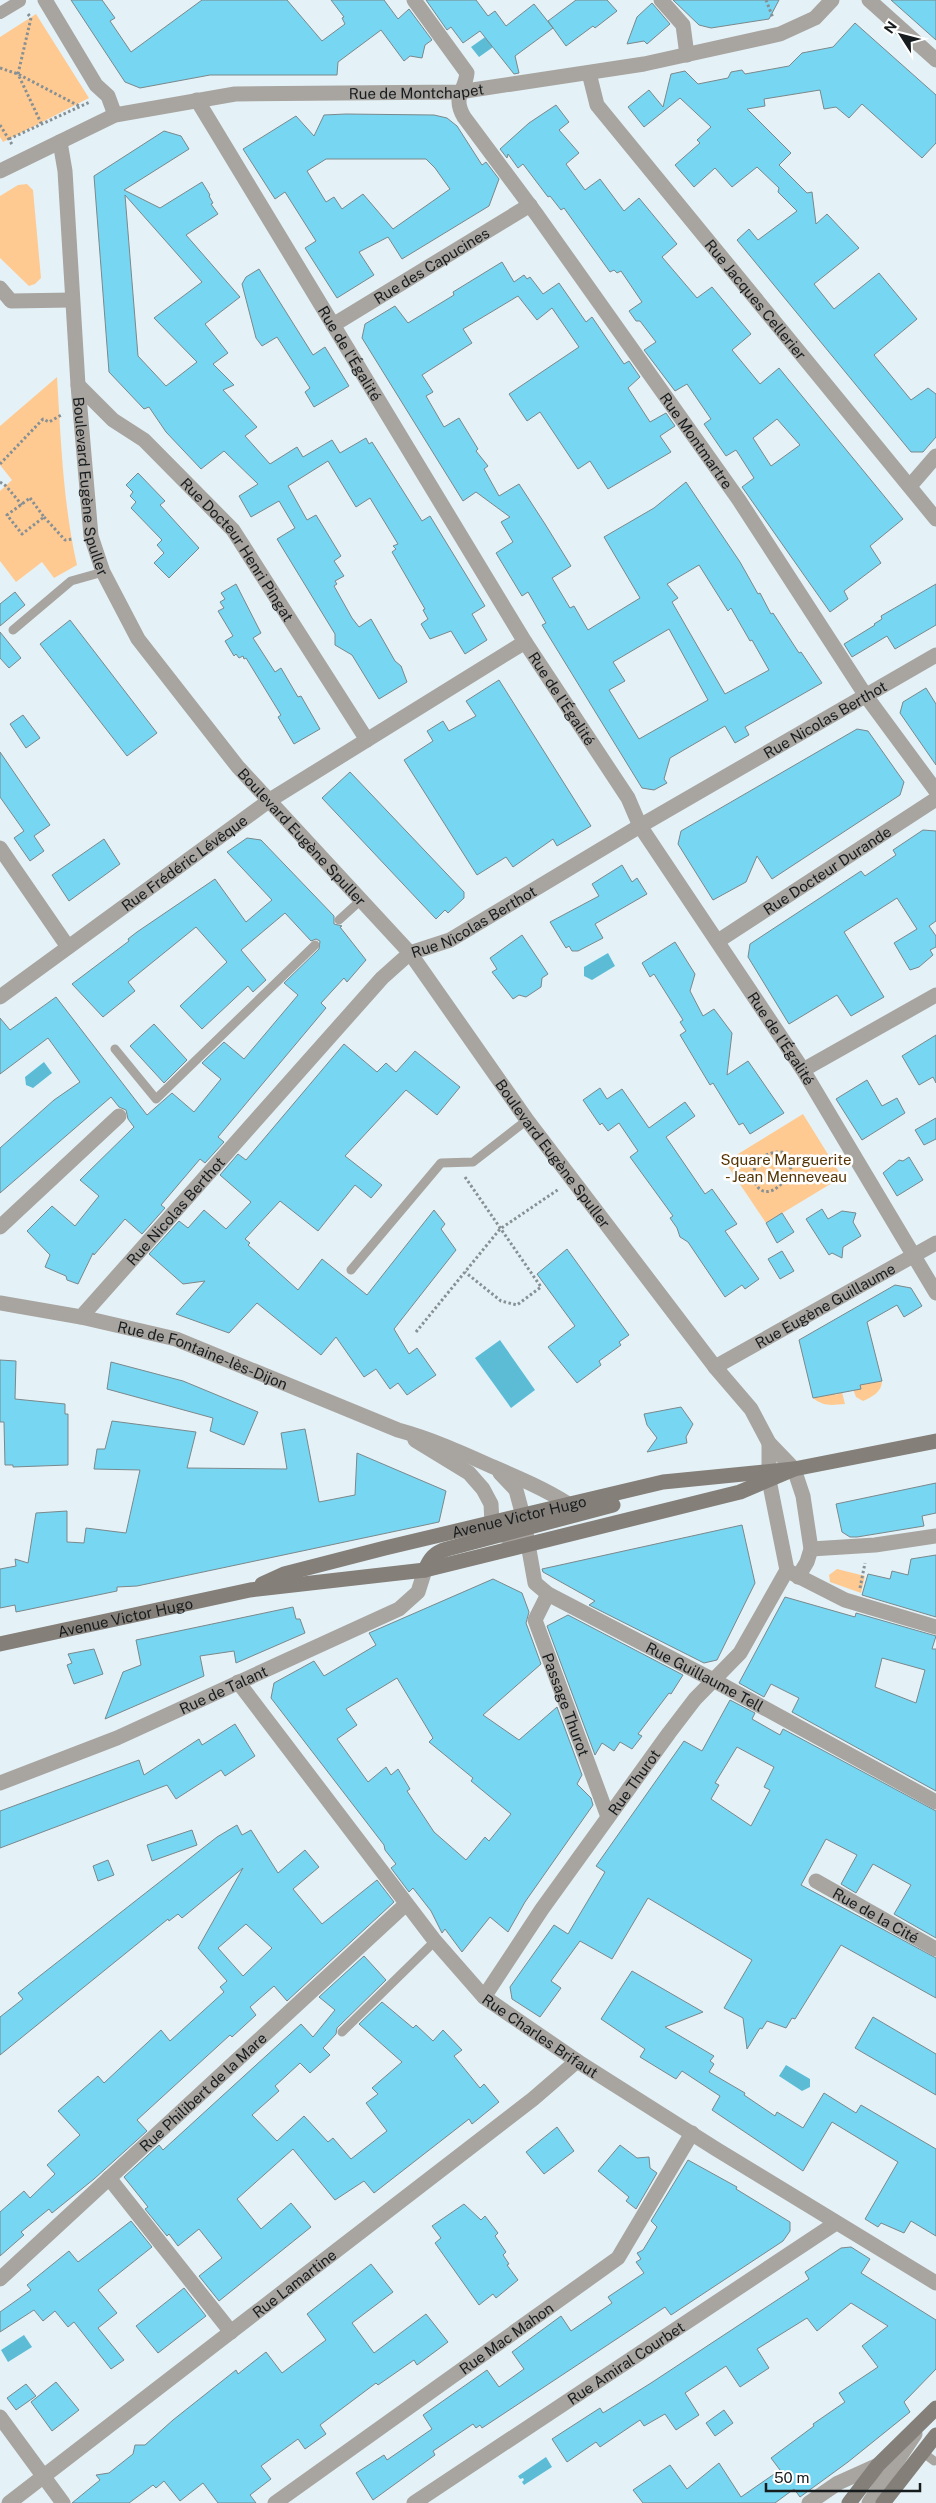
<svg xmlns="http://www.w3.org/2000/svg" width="936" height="2503" font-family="'Public Sans',sans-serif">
<rect width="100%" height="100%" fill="#e4f2f7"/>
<path fill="#ffca91" d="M36,14L89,98L3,142L0,137V37Z
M27,184L33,190L41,278L35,284L29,286L0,258V196L18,185Z
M57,377C61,440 63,504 77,565L54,578L42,562L16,582L0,561V491L12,480L0,465V426Z
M803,1114L842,1177L766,1223L725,1162Z
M882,1381C882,1392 872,1397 863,1401L856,1397L853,1389H860V1385Z
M842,1392L845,1404C832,1405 824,1407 813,1398L835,1393L836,1395Z
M837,1569L865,1576L861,1593L830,1582L829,1575Z"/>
<path fill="#5cbcd6" d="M488,35L496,45L479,57L471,47Z
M608,953L615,966L592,980L584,976V967Z
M44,1062L52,1073L33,1088L26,1085L25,1077Z
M500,1340L535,1390L511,1408L475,1358Z
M786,2065L810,2079V2087L802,2091L779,2076Z
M24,2335L32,2347L8,2362L1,2350Z
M546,2457L552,2467L524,2485L522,2482L524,2480L523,2478L520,2479L518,2476Z"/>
<path fill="#77d6f1" stroke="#7a888c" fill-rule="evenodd" d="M71,0H102L115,18L110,21L131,52L202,0H287L322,41L345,24L342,18L344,17L331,0H384L398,19L409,9L432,40L425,45L422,58L410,56L404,61L381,30L338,62L337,75H210L140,88L125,82Z
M426,0H476L488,16L495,11L506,26L534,4L553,28L515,56L519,73L514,74L480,31L463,43L451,27L447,30Z
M576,0H607L617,11L595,28L593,26L566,46L548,21Z
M673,0H779L769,19L711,28L699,25Z
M891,0H936V40Z
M652,3L670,24L647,44L644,41L627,44L637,17Z
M855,23L936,95V143L922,158L862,104L849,118L836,107L824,109L820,90L764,99L765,106L747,109L791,153L779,165L807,193L812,192L816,224L827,214L859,248L814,284L834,309L879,273L917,319L874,355L911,400L928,388L936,394V437L923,452H911L737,240L749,229L758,240L797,211L778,192L779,188L757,167L732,187L715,168L694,187L675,165L700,143L697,140L711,127L680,98L644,127L628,107L649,90L663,107L671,74L685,71L698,84L728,78L731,72L742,70L745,74L789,66L802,53L833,47Z
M556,105L569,122L559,130L579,153L566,164L585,190L600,179L624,211L639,198L677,244L662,257L697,298L712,287L751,334L732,350L760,384L779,368L903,519L870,546L881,563L844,591L848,599L830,612L742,487L754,478L736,450L726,456L704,424L711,419L687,384L675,391L644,350L656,342L640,321H636L629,311L642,302L621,271L617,273L614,270L610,272L564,208L561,210L550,196L548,197L523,164L518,168L508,154L507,158L500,149L529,123ZM777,419L800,445L771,466L753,438Z
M346,114L434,115L447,118L457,126L482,165L486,162L499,179L489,206L402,259L388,237L359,252L374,275L337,298L305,248L316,241L285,192L275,199L243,149L296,116L314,136L324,115ZM326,159H426L435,168L450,189L393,229L363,194L342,209L334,197L326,202L307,171Z
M164,131L181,136L189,149L124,190L160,208L202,182L210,195L209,196L213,203L211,204L218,214L186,235L240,297L205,324L228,353L213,364L234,385L223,390L257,427L245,436L270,464L297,447L303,457L332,440L340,453L366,438L369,444L372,442L422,521L430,516L485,606L472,614L487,640L465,654L451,631L430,639L421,624L428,619L423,610L425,609L392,552L396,549L393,546L398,544L370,498L356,507L328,461L288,486L307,520L316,515L341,556L334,561L344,576L335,581L337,584L334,586L352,618L359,627L371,619L395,661L401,666L407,682L379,699L352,655L335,645V634L277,539L295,528L279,501L251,517L239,496L258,484L224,451L201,469L166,432L149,407L144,409L109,372L94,176ZM125,195L202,282L154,318L197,362L166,386L138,356Z
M502,262L514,282L524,275L527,279L530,277L543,294L559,283L586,322L592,317L624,364L629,361L640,377L628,388L650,422L666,413L675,426L660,436L671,452L608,489L590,461L578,469L540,412L527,421L509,394L579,347L552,308L537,320L518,296L463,329L472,343L422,375L433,392L426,396L444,427L459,418L478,449L476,451L488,466L484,469L499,496L519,484L545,524L571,566L552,578L570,608L574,606L588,630L640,598L604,537L654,508L686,482L740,562L758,594L760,593L771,614L773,613L799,653L801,652L822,683L745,727L749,735L735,743L725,726L670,758L664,779L667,783L654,790L642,788L542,625L546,623L528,592L522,596L496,553L513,542L501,522L510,517L476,492L463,501L362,338L365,324L395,306L408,323L454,295L453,292ZM699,565L728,611L731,608L750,641L752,640L769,670L725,694L672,602L678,598L667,584ZM669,629L708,700L639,739L609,690L625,681L613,662Z
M259,269L313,355L325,347L349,386L314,407L305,392L310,388L277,337L262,346L256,338L242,284L246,277Z
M138,473L165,501L160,505L199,548L169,578L154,563L164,553L157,545L162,540L131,508L136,502L130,496L133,492L126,485Z
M236,584L261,633L253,638L275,672L281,668L298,697L301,696L320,729L294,744L278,717L281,715L246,658L244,659L243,656L239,658L236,654L234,656L225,641L233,636L218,611L224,608L220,602L225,599L221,593Z
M936,584V625L895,649L887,636L852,657L844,644L875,625L874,624L882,619L881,616Z
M15,592L25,605L0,626V604Z
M70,620L157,733L127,756L40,644Z
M0,632L21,658L9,668L0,658Z
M499,680L591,826L557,846L553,839L513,867L506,857L477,875L404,760L433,741L427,731L443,721L449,731L476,716L466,701Z
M926,688L936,704V765L900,713L903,702Z
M23,715L40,738L26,748L10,724Z
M857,729L868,731L904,782L900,795L772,879L757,856L746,882L713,900L678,844L681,831Z
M0,752L50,825L34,836L44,851L30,861L14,838L24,831L0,797Z
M350,772L464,892V898L448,913L445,910L436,919L322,798Z
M923,830L936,831V921L929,926L936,936V947L930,950L933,955L919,967L910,970L894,943L917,929L897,898L844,932L884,997L851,1016L837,995L789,1024L748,957L750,944L861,871L865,876L896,855L893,850Z
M247,838L261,840L334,916V924L342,926L340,927L366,960L347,982L344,978L321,1003L326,1008L218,1137L224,1142L205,1163L200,1159L161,1205L165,1208L142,1234L125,1219L94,1255L93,1253L78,1284L67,1280L66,1276L45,1267L50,1255L27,1231L52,1206L75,1226L99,1196L80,1180L134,1127L128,1119L126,1110L119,1107L111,1097L0,1193V1148L54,1100L80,1082L48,1038L0,1074V1018L10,1030L56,997L147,1115L172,1093L194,1112L221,1079L202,1063L224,1042L244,1059L298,995L284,983L319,949L320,941L316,939L311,941L285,913L241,950L266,980L253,992L248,986L202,1029L180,1006L227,962L196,927L128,982L135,991L103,1017L72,984L129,941L128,939L137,932L215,879L246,922L272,900L227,852Z
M104,839L120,864L69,901L52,875Z
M622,865L632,882L637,878L647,894L595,924L603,938L578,951H572L569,946L566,948L550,922L599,896L592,884Z
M522,935L548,974L542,978L541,987L526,997L519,995L513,999L492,972L497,969L490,958Z
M675,942L695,974L690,991L703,1016L714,1009L732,1033L727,1075L748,1061L784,1113L750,1134L743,1123L739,1125L713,1083L710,1085L680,1035L686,1031L680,1022L683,1020L654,974L650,977L642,963Z
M154,1024L187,1060L164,1083L130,1046Z
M936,1035V1083L933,1077L919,1085L902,1056Z
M344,1044L377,1072L386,1063L396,1072L415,1051L460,1087L437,1115L406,1090L345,1156L382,1185L371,1198L355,1185L318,1231L280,1201L245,1239L250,1243L248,1245L298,1290L322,1259L367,1295L434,1210L445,1224L441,1229L456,1250L394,1329L409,1354L417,1348L436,1375L407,1395L398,1383L390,1389L376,1369L364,1377L336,1337L321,1355L257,1303L229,1333L176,1314L205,1281L183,1284L149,1254L179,1221L188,1228L204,1210L226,1229L251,1202L220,1175L238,1154L246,1160Z
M867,1080L882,1106L897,1098L905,1113L862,1140L836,1099Z
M600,1088L607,1099L622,1089L649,1128L685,1102L695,1116L666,1137L705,1194L712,1189L737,1224L725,1231L759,1279L745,1289L742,1285L725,1297L688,1242L680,1237L677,1228L670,1218L673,1216L630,1157L638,1151L619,1123L608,1131L602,1123L600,1125L583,1100Z
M936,1118V1139L924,1145L915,1130Z
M909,1157L923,1180L897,1196L883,1173L899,1160L903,1161Z
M822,1209L828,1219L842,1211L856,1213L853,1222L861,1236L843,1247L842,1258L832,1253L829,1255L806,1219Z
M782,1213L794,1232L777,1243L766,1223Z
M567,1249L629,1335L619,1342L621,1345L599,1361L601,1365L577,1383L548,1347L575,1326L537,1274Z
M782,1251L794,1271L780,1279L768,1259Z
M895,1285L911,1288L922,1306L904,1317L897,1305L867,1322L882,1381L860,1385L861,1389L813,1398L799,1340Z
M0,1360L16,1361L15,1399L65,1404V1414H68V1465L13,1467V1465H5L4,1422H0Z
M111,1362L183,1381L258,1412L244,1445L210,1431L213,1418L107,1389Z
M681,1407L693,1424L686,1437L687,1443L647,1452L657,1438L647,1425L644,1414Z
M112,1421L196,1432L187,1468L287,1469L281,1433L305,1429L319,1502L355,1495L357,1453L446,1491L439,1522L137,1586L117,1587V1591L16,1612L15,1605L0,1608V1569L16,1566L15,1559L28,1563L36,1513L67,1511V1542L84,1543L86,1528L126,1533L140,1470L94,1469L97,1449H105Z
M936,1483V1513L922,1516L924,1526L857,1537H850L842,1532L836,1504Z
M742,1525L755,1583L717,1660L704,1663L589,1605L595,1601L543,1572L542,1569Z
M936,1555V1617L862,1595L868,1574L890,1579L892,1571L908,1575L911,1559Z
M493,1579L522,1593L529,1612L526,1623L541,1664L483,1715L519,1740L557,1707L582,1775L577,1784L591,1798L593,1805L525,1902L508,1932L490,1917L462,1952L445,1929L442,1933L431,1911L413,1888L409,1892L391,1868L396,1864L385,1850L384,1845L271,1698L274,1683L314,1661L324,1676L376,1645L369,1633ZM397,1678L433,1738L429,1742L473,1778L471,1781L511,1814L489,1841L485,1837L466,1860L434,1832L407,1791L410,1789L398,1769L391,1775L386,1767L368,1782L337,1739L357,1725L346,1709Z
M785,1597L855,1617L856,1613L936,1636L932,1649H936V1791L792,1712L799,1698L771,1684L764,1697L739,1683ZM882,1658L925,1670L916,1703L875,1687Z
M293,1607L296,1619H300L305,1633L236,1663L234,1651L200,1656L204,1676L105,1719L123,1672L141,1665L136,1640Z
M568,1615L683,1675L671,1694L669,1693L638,1734L642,1736L632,1749L620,1742L614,1751L602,1743L595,1755L547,1626Z
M94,1649L103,1674L74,1684L67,1665L72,1663L68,1654Z
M730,1700L755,1713L752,1719L780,1735L783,1729L936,1811V1938L894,1914L911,1885L873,1864L856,1893L841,1884L857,1855L826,1839L801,1885L936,1958V1998L841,1945L795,2019L792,2018L786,2028L767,2021L762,2029L760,2028L747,2049L743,2018L724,2008L752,1960L648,1898L612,1959L580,1941L551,1981L561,1988L540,2017L512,1999L510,1987L554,1925L568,1934L605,1872L596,1866L684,1741L702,1751ZM737,1747L774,1767L764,1787L770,1790L751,1826L711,1799L719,1785L715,1783Z
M235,1724L255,1756L225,1776L221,1770L176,1799L167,1785L0,1848V1811L139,1760L144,1775L199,1739L202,1745Z
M237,1825L242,1835L251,1830L278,1873L305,1850L319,1867L293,1889L322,1924L377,1880L394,1902L287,2001L274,1986L250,2007L256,2015L232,2037L230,2035L137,2120L147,2131L94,2179L52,2213L49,2209L21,2232L24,2235L0,2256V2212L24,2191L30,2198L55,2174L47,2165L80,2135L58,2111L98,2076L104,2083L161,2030L170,2041L224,1992L220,1987L227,1981L198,1948L243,1868L182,1918L178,1914L169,1921L168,1919L0,2055V2017L23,1999L18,1993L217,1837ZM246,1924L272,1948L243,1976L218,1948Z
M192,1830L197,1845L152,1861L147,1845Z
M108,1860L114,1875L98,1881L93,1866Z
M364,1956L386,1980L337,2028L336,2034L323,2048L330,2055L310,2073L300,2063L275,2086L279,2091L252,2115L277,2141L304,2116L328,2142L333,2138L351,2159L387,2131L366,2103L378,2094L372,2088L402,2062L359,2024L382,2002L413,2028L416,2025L433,2041L443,2030L462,2050L454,2056L480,2088L484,2084L499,2102L472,2124L469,2119L374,2193L364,2181L335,2200L293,2149L237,2199L261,2229L291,2203L311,2227L219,2301L199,2276L222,2258L199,2229L178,2246L169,2234L167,2236L145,2209L148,2207L124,2177L159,2145L163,2150L301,2024L313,2037L335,2010L319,1997Z
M632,1971L703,2012L665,2027L714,2056L710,2061L714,2064L709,2072L745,2093L744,2095L775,2116L777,2112L803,2128L824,2093L856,2113L861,2105L936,2149V2236L911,2221L904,2233L881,2223L878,2227L865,2219L898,2162L832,2122L803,2171L712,2110L720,2096L682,2071L676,2079L640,2057L645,2049L601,2019Z
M873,2017L936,2054V2095L855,2048Z
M557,2127L574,2151L544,2174L526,2152Z
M620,2145L637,2158L649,2157L650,2168L657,2173L636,2209L626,2201L629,2197L598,2171Z
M688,2160L737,2187L736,2189L790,2222V2231L783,2241L671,2315L665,2307L482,2428L480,2425L476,2428L473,2424L433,2451L435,2455L373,2500L356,2473L384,2455L387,2460L432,2429L423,2415L487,2370L499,2387L524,2369L512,2352L561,2316L571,2331L612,2303L608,2297L644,2273L636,2262L641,2259L637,2253L643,2250L657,2227L651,2221Z
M464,2204L481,2220L485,2216L498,2233L495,2236L506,2252L503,2255L509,2264L507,2265L518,2280L496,2298L493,2294L479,2305L435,2243L441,2238L432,2226Z
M131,2221L152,2247L98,2290L117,2313L98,2328L124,2360L111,2369L74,2322L68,2327L55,2311L43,2321L34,2310L0,2332V2312L31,2290L27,2285L69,2251L78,2262Z
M851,2247L870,2259L861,2273L936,2320V2369L904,2402L910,2412L848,2462L800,2497L794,2489L775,2503H643L633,2490L670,2465L687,2489L719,2463L741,2497L780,2470L771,2458L814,2426L813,2424L845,2402L839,2393L878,2367L862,2346L888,2326L851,2303L817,2331L807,2318L757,2349L769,2368L740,2387L726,2366L685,2393L699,2415L676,2430L665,2414L644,2426L640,2420L600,2447L596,2442L567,2462L552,2439L600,2408L603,2413L651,2383L809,2279L805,2272L841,2248Z
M371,2264L393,2292L352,2323L374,2353L426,2314L448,2342L417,2365L414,2360L378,2385L376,2383L320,2425L326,2434L305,2449L298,2439L261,2466L271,2479L250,2495L256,2503H218L203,2483L180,2501L164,2481L156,2488L153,2485L129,2503H72L100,2480L96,2475L109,2473L133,2454L135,2445H145L173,2420L236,2370L238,2374L266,2352L282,2373L326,2340L307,2314Z
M184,2288L206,2316L158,2353L136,2326Z
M56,2382L79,2410L52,2431L31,2402Z
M26,2384L36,2396L16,2410L7,2398Z
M724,2410L733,2423L715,2436L706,2423Z"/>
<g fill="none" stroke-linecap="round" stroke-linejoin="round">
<path stroke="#879195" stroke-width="3" stroke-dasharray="2.5 2.5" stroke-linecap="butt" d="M766,0L773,18
M28,14L31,18L18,74L41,123
M0,68L18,74L79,106
M0,125L13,146
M9,139L90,102
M0,464L43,419L49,422L63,414
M0,482L6,486L22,505
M30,498L44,517L22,534L7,515Z
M44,517L65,540L73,539
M790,1162L791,1171C757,1227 732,1151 782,1152L790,1162L826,1159L834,1155
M465,1177L541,1287L517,1305L501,1301L465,1272
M416,1332L500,1229L559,1189
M860,1588L865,1563"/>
<path stroke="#a8a4a0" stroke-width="9" d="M13,630L71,581L103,572
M339,920L361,900
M115,1049L156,1099L315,945
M351,1270L441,1163L473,1162L527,1120
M342,2032L435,1941
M922,2452L934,2461"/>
<path stroke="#a8a4a0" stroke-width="12" d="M0,13L20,1"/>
<g stroke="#a8a4a0" stroke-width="15">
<path d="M45,0L96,85L108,96L115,115"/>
<path id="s1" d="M414,0L467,73C465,92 452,96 464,117L537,215L739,500L866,696L936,791"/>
<path d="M661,0L683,25L687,55"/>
<path d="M869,0L936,60"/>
<path id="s2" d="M589,73L597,105L936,519"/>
<path id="s3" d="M197,100L525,642L628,798L640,826L803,1070L936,1293"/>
<path id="s4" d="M60,142L65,171L78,385L91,536L103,572L138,639L238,767L410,953L527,1120L715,1367L751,1409L769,1443L794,1469L803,1496L811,1549L807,1562L798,1577"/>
<path d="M0,288L11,301L72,300"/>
<path id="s5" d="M333,325L530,205"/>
<path id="s6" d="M78,385L113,420L144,440L233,530L367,740"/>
<path d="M910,486L936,456"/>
<path d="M0,848L68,947"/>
<path id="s7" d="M718,941L936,799"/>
<path id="s8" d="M0,997L270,800L525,642"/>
<path d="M803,1070L936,995"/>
<path d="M0,1227L119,1116"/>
<path id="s9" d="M81,1317L382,978L410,953L450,940L640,826L936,655"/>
<path id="s10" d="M715,1367L936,1243"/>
<path id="s11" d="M526,1533L535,1583L548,1594L715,1681L936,1802"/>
<path d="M811,1549L875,1545L936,1536"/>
<path d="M790,1572L845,1600L936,1627"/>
<path id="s12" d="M548,1594L535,1620L608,1817"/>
<path id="s13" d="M238,1682L435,1941L484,1997L577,2061L716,2149L936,2283"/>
<path id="s14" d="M0,1783L117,1738L399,1609L418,1592L425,1570"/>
<path id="s15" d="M816,1881L936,1949"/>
<path id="s16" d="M484,1997L542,1909L669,1733L695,1699L740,1653L787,1570L769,1480V1443"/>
<path d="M109,2178L231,2332"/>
<path id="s17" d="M0,2279L406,1904"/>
<path d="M0,2417L63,2503"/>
<path id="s18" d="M9,2503L533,2099L577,2061"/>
<path id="s19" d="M275,2503L618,2258L692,2133"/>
<path id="s20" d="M414,2503L836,2223"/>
<path d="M809,2503L838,2483L878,2465"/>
<path d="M869,2503L915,2434"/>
</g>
<g stroke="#a8a4a0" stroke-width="15">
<path id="s21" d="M0,171L115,115L235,94L459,92L644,64L780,34L815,18L832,0"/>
<path id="s22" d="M0,1303L81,1317L176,1339L398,1430C431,1439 460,1452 491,1466C519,1478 545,1489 570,1505"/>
<path d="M415,1440L469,1473L483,1489L491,1504L492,1523L503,1535L527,1544"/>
<path d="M500,1473L516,1490L523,1516"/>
</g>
<g stroke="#857f79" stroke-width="15">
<path d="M425,1570C430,1558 434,1553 447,1549L613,1505"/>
<path id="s23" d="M262,1584L284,1574L385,1548L663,1482L794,1469L936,1441"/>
<path id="s24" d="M0,1644L250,1590L425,1570L740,1492L794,1469"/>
<path d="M849,2503L878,2465L936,2408"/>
<path d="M883,2503L936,2435"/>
</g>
</g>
<g text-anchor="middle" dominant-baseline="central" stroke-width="5" stroke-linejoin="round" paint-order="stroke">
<g font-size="15" fill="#171c1e" stroke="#fff">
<text stroke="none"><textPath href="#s21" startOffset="431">Rue de Montchapet</textPath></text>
<text stroke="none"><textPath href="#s5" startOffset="115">Rue des Capucines</textPath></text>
<text stroke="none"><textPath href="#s2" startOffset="284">Rue Jacques Cellerier</textPath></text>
<text stroke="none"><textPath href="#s3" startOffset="296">Rue de l'Égalité</textPath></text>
<text stroke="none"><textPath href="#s1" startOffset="535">Rue Montmartre</textPath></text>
<text stroke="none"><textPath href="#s4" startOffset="346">Boulevard Eugène Spuller</textPath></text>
<text stroke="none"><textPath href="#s6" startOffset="231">Rue Docteur Henri Pingat</textPath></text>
<text stroke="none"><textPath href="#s3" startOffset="701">Rue de l'Égalité</textPath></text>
<text stroke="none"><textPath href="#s9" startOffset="968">Rue Nicolas Berthot</textPath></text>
<text stroke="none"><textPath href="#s4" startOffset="766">Boulevard Eugène Spuller</textPath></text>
<text stroke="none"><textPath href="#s8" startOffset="228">Rue Frédéric Lévêque</textPath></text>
<text stroke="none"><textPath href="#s7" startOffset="130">Rue Docteur Durande</textPath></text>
<text stroke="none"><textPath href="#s9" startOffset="562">Rue Nicolas Berthot</textPath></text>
<text stroke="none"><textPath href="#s3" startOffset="1106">Rue de l'Égalité</textPath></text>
<text stroke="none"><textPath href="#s4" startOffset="1171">Boulevard Eugène Spuller</textPath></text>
<text stroke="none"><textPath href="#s9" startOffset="142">Rue Nicolas Berthot</textPath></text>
<text stroke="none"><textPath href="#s10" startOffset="126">Rue Eugène Guillaume</textPath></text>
<text stroke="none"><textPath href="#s22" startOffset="210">Rue de Fontaine-lès-Dijon</textPath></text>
<text stroke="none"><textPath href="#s23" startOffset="266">Avenue Victor Hugo</textPath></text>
<text stroke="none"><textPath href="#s24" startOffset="128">Avenue Victor Hugo</textPath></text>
<text stroke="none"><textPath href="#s11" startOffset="245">Rue Guillaume Tell</textPath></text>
<text stroke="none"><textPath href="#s14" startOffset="242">Rue de Talant</textPath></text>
<text stroke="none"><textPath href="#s12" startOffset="119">Passage Thurot</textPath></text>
<text stroke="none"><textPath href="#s16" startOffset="262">Rue Thurot</textPath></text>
<text stroke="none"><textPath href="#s15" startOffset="69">Rue de la Cité</textPath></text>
<text stroke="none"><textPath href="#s13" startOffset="468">Rue Charles Brifaut</textPath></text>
<text stroke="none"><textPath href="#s17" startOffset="276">Rue Philibert de la Mare</textPath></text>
<text stroke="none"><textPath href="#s18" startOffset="360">Rue Lamartine</textPath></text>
<text stroke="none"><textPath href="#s19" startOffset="284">Rue Mac Mahon</textPath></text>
<text stroke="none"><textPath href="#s20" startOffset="254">Rue Amiral Courbet</textPath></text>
</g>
<g font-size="15" fill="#563403" stroke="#fff">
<text x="786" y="1159">Square Marguerite<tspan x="786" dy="17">- Jean Menneveau</tspan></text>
</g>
</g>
<g transform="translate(901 35) rotate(306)" stroke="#ffffff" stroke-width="4" paint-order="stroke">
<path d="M0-4L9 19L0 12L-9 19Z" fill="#171c1e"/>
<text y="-8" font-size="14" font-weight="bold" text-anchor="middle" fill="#171c1e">N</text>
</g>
<path d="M766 2483v8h154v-8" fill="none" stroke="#171c1e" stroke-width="2.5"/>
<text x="774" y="2483" font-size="15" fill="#171c1e" stroke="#ffffff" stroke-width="4" paint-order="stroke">50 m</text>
</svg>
